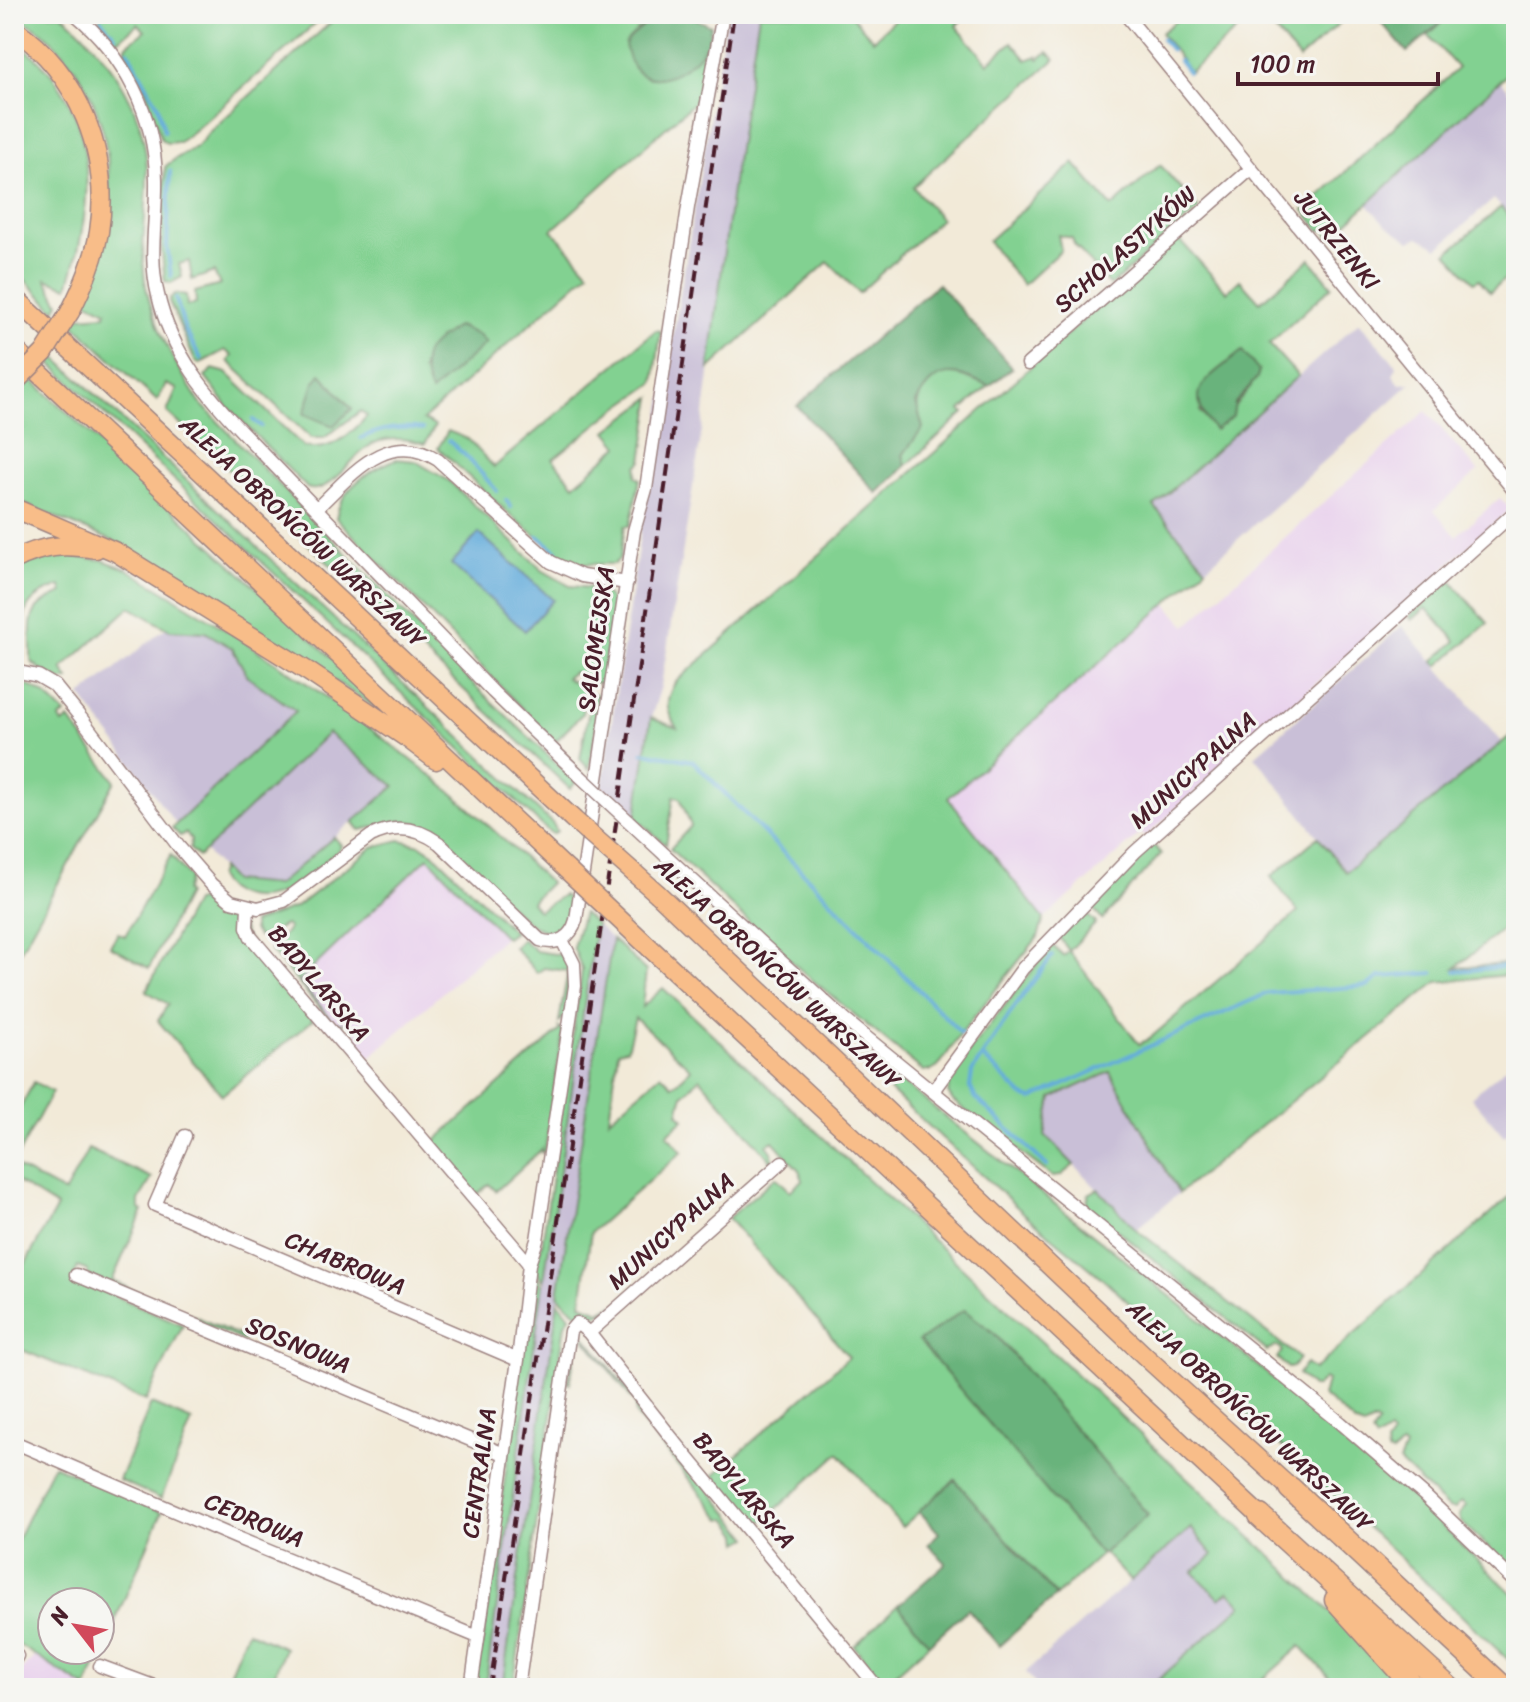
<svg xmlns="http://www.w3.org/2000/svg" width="1530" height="1702" font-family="Sriracha,sans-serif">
<rect width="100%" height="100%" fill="#f6f6f2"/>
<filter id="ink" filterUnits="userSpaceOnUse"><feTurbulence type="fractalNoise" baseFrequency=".0125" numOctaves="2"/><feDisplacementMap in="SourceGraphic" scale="16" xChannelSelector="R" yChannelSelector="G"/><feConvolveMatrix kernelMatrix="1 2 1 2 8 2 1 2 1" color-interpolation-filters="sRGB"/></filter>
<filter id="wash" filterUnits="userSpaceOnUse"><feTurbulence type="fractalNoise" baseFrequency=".006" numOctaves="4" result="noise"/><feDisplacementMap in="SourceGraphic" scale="32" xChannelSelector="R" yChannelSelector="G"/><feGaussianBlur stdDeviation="1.8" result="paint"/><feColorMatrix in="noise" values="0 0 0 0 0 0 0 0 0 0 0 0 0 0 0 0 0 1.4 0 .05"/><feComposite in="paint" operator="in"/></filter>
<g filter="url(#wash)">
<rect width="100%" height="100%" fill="#f2ead8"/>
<path fill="#e9d2ed" d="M1426,411L1478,471L1434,510L1456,536L1500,498L1510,509L1145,837L1141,833L1044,919L948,798L1166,603L1186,626Z
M428,857L504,937L367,1060L353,1044L357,1034L345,1022L335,1023L298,981Z
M37,1654L85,1688H14V1678Z"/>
<path fill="#c9bfd7" d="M727,14H791L755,46L734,174L702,430L661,686L651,718L636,818L602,787L642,523Z
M1500,81L1516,100V224L1494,199L1438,248L1419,237L1410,241L1386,225L1367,204Z
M1359,322L1397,366L1393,375L1400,384L1411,383L1206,568L1153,506Z
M1402,626L1502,742L1346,872L1255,756Z
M166,628L170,630L205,632L231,648L248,677L296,711L177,825L81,696Z
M328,733L395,786L277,885L232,881L205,851Z
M596,924L612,939L502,1688H485Z
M1516,1059V1126L1504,1136L1471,1097Z
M1110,1072L1179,1193L1136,1229L1045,1135L1052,1097Z
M1191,1528L1214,1555L1194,1572L1220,1598L1229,1590L1242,1605L1149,1688H1038L1026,1672Z"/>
<path fill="#82d191" stroke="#66785e" stroke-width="2" fill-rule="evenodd" d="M14,14H62C110,56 148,110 147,177C147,214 139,250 146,287C155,330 177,367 200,403L468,679L576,782L570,789L167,412L177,389L166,384L157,401L73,324L77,317L105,315L107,311L86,301C117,223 123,124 65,56C58,47 49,36 39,30C31,24 20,21 14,14Z
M100,14H326L196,129L179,142L167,143L161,139L146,92L124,52L127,45L145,31L138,24L119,40H114L99,23Z
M340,14H654L648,25L637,30L691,62L708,43L699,98L552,230L589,272L423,420L435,426L425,444C410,439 395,437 380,441C355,447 331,498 307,488L229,408L205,377L213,369L227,373L304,447C330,453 351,435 367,416L361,411L324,438H311L228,361L232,356L225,350L199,364L195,361L169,301C173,293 178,293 186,295L187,306L196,303L195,292L220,285L214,272L192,280L189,261L179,264L182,277L171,283L165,281L161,244L165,167C178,154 198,151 207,134ZM458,326L478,335L486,343L422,372C424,348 440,338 458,326Z
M759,14H850L873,40L894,20L893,16L895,14H967L956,26L988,63L1012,42L1027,60L1037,56L1039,59L1048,52L1055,59L913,187L941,219L859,293L828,262L709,369L734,174Z
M1184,14H1255L1190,72L1161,33Z
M1261,14H1350L1299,59Z
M1451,14H1516V66L1331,238L1324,229L1320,231L1304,210L1458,68L1428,35Z
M14,40C101,101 97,195 68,287L46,279L59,303L55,310L14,269Z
M1074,163L1112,207L1160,165L1199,209L1110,286L1074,244L1072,238L1058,235L1061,250L1023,285L988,241Z
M1501,207L1516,224V269L1490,292L1479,279L1474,282L1447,253Z
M1177,237L1227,292L1240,280L1260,302L1310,259L1332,286L1269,344L1298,376L1154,506L1206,568L948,798L1044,919L1038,937L965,1028L938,1067L931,1071H923L804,973L670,849L691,826L680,798L674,796L666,845L636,818L651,718L677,728C666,711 664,701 675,683ZM1258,371L1251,386L1215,430L1200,411Z
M656,330L661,331L654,383L608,415L553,459L574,485L619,446L607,431L652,397L642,461L637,466L636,476L640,479L630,526H625L620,558L614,564H578L568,561L509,514L438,448L448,431L468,439L494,467Z
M52,354L553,824L557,831L553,834L547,830L47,360Z
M952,372L989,386L961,410L964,413L906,466L903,455L921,421C909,399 930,376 952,372Z
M30,378L382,704L384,709L379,710L162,568L118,543L14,500V416L17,419L14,392Z
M396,459L415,461L449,481L542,570L570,586L592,588L593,591C604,593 609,594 613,606L602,684L584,680L574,672L566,678L586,690L582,714L555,742L336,518C341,487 369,471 396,459Z
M48,553L102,560L127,569C224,626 320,689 409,758C459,796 504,840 550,883L531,902L538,911L563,895L571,901C567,918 561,936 540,929C530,926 519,914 511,907C498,894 484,881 471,868C457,853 445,835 426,826C398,815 386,826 360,830L353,822L395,786L328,733L205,851L198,857L190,849L191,839L186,833L180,836L172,828L296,711L248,677L232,648L205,632L170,630L130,607L62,669L69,679L61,681C52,674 35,669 31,660C32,621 23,608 63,593L61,586C16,600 24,618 23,659L14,664V567Z
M1450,580L1488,623L1438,666L1433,661L1456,641L1426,608L1412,620L1409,616Z
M14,684C38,684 49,698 65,714L60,719L63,724L69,719L115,781L14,962Z
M592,693L601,696L589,769L580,759Z
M1516,731V918L1455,968L1516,963V974L1437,982L1179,1193L1110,1072L1052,1098L1045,1135L1074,1165L1060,1176L1053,1177L953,1101L948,1093L951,1075L1050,947L1053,946L1064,956L1069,951L1059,937L1081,915H1087L1096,923L1069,951L1139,1044L1149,1039L1298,912L1271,877L1318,837L1346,872Z
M334,837L341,845L340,849C312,871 280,908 241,896C230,893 223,887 218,877L221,868L233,881L277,885Z
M400,840L420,845L433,853L514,932L506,938L428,857L299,981L334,1022H346L335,1026L270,950L289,928L285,925L262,937H258L253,930V923L296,907L373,847Z
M1151,842L1161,854L1102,920L1092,907Z
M171,855L190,878L185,891L187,894L149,968L110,946L118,933L125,936Z
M206,899L220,917L223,914L239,918L246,937L313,1020L222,1095L158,1021L168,1004L146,991L194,902Z
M583,913L596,924L544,1281L534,1268L542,1245L581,978L582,969L573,947Z
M522,939L536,951L561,955L567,963H570L572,971L566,1016L559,1022L568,971L544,968L537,973L514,947Z
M612,939L646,971L642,1007L663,988L1351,1631L1404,1688H1339L1301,1646L1253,1688H1149L1242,1605L1229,1591L1220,1599L1193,1572L1213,1555L1191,1528L1130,1581L1104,1553L1147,1514L994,1333L964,1310L920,1342L1101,1555L1056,1596L955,1480L902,1527L839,1453L756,1527L714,1475L849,1357L728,1218L776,1177L790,1191L803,1180L799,1170L773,1141L767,1145L772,1152L773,1163L700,1078L683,1095L678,1113L684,1119L667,1134L682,1152L591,1232L581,1304L600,1311L614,1305C588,1324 578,1318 558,1295ZM635,1018L691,1069L673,1086L661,1074L609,1119L618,1051L627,1049Z
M559,1028L563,1030L545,1151L542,1153V1149L496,1191L489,1184L476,1195L432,1144L560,1030Z
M872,1058L1358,1446L1516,1597V1667L1109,1284L1028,1217L858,1061Z
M34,1082L52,1092L14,1163V1119Z
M88,1149L152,1178L139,1200V1209L143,1211L112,1281L245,1338L243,1341L87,1275L88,1271L78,1267L73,1278L183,1325L146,1401L22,1350L14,1368V1284L57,1207L14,1180V1166L65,1193Z
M1098,1189L1136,1229L1299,1358L1293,1367L1288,1368L1277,1358L1282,1351L1280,1347L1276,1346L1267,1351L1086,1205L1089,1194Z
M1516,1191V1573L1460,1521L1459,1515L1466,1506L1461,1502L1455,1509L1448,1508L1399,1462L1405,1448L1402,1445L1392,1454L1387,1452L1386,1445L1392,1436L1389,1432L1376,1440L1372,1434L1378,1423L1375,1421L1364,1427L1356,1424L1323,1396L1327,1381L1324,1379L1316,1387H1312L1298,1374L1306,1364L1314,1370Z
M533,1272L543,1285L485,1688H474L499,1543V1520Z
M558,1301L570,1316L565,1324L513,1688H502Z
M581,1332L749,1538L740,1543L739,1534L727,1518L722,1519L636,1415L635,1403L582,1335L577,1339L570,1384L568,1382L574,1337Z
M151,1404L192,1421L161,1499L119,1480Z
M53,1465L162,1512L86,1688L14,1642V1546ZM52,1602H100V1650H52Z
M898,1605L929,1644L884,1684L854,1646Z
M247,1631L285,1648L269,1688H223Z"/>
<path fill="#69b37b" stroke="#5a6953" stroke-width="2" d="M654,14H693L698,20L711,26C710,32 710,40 707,44C685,79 633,99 625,44C635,29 645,30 654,14Z
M1374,14H1451L1407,52Z
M938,284L1012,368L989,386C956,371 936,364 916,403L923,428L903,455L906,466L877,493L797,406Z
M458,326L478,335L486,343L431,392C414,355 427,346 458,326Z
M1242,351L1259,371L1257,378L1235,403L1233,416L1215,430C1179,388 1210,378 1242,351Z
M321,374L352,409L333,426L304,414L314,383Z
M964,1310L994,1333L1148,1515L1101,1555L919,1341Z
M955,1480L1056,1596L999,1646L968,1609L929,1644L898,1605L946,1563L928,1544L939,1533L919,1511Z"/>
<path fill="#64acdb" stroke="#576683" stroke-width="2" d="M479,533L553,600L525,631L451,564Z"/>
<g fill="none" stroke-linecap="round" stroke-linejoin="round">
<path stroke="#64acdb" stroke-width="4" d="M101,20L115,36
M1162,39L1171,50
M128,51L158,106L164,131
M1179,60L1188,72
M170,171L167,246L171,276
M176,299L185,330L201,359
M253,420L261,426
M361,438C383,428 400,426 423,429
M449,441L467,457L497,491
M506,500L511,507
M538,536L557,551
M643,752L693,761L961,1033
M1456,971L1516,966
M983,1057L1023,1096L1032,1099L1268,993L1367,986L1380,977L1433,973
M1047,1166L975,1097L970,1087L972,1072L1013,1009L1052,956"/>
</g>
</g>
<g filter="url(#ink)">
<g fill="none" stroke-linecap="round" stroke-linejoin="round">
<g stroke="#9e8482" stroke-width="15">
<path id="minor" d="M75,14C124,55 155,115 156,179C157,219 148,256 158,295C171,353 208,397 248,438L493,692L580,776
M1125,14L1516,493
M1028,364L1251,169
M317,508C351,476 387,427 438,460L551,562L582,576L627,583
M14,671L38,676L55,686L81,718L179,847L211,884L231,901L258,908L284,901L371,836C395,824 418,828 439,843L540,940C557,946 571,938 576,920L634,531L646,489L688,207L723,14
M664,854L845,1020L1341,1423L1424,1495L1516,1583
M248,907L247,927L251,937L529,1264
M933,1091L1023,968L1135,852L1516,511
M185,1136L155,1205L518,1360
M76,1275L504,1454
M589,1333L782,1162
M14,1442L237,1538L478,1637
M14,1661L17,1656
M100,1666L159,1688
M471,1688L518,1360L529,1264L537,1240L575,986L574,964L562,940
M518,1688L570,1331L577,1323L589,1333L671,1437L878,1688"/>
</g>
<g stroke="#9e8482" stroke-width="21">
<path id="primary" d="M14,29C79,73 111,155 99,232C94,261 83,286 70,312
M14,297L573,819
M14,349L567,870
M14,508L116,552L309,672L407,738L436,760
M14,560C43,545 64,544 96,549
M658,894L1147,1358L1290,1488
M650,948L1260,1516"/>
</g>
<g stroke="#9e8482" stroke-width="25">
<path id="motorway" d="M1290,1488L1504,1688
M1260,1516L1449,1688
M1336,1600L1415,1688"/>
</g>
<use href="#minor" stroke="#fff" stroke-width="12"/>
<use href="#primary" stroke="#f8bd89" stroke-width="18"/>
<use href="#motorway" stroke="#f8bd89" stroke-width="22"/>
<path stroke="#4a1f2b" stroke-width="4" stroke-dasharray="12 6" stroke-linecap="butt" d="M490,1688L734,14"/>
<g stroke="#9e8482" stroke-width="15" stroke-linecap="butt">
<path id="minor-bridge" d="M580,776L664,854"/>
</g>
<g stroke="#9e8482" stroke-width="21" stroke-linecap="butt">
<path id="primary-bridge" d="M14,383L44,353L70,312
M573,819L658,894
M567,870L650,948"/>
</g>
<use href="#minor-bridge" stroke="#fff" stroke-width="12"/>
<use href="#primary-bridge" stroke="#f8bd89" stroke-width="18"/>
</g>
</g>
<g text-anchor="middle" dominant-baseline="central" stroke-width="6" stroke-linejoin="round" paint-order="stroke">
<g font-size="24" fill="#4a1f2b" stroke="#f6f6f2">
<text transform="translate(1337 240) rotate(51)">JUTRZENKI</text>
<text transform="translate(1125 249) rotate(-41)">SCHOLASTYKÓW</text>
<text transform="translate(303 532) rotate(43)">ALEJA OBROŃCÓW WARSZAWY</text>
<text transform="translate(596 639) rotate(-82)">SALOMEJSKA</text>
<text transform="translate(1193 770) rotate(-42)">MUNICYPALNA</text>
<text transform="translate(778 973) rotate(43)">ALEJA OBROŃCÓW WARSZAWY</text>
<text transform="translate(319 983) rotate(50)">BADYLARSKA</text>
<text transform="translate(671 1231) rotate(-42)">MUNICYPALNA</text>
<text transform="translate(345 1263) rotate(23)">CHABROWA</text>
<text transform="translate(298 1345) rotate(23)">SOSNOWA</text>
<text transform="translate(1250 1416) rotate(43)">ALEJA OBROŃCÓW WARSZAWY</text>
<text transform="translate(479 1473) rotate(-82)">CENTRALNA</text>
<text transform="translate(744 1490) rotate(50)">BADYLARSKA</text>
<text transform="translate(254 1520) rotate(23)">CEDROWA</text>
</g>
</g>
<rect width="1530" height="1702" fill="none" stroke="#f6f6f2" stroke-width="48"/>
<g transform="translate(76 1626) rotate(301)"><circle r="38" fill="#f6f6f2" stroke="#b1a0a2" stroke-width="2"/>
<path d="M0-6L14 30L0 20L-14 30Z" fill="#d1495b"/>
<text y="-12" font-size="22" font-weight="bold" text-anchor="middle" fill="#4a1f2b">N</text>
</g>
<path d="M1238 72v12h200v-12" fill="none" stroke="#4a1f2b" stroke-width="4"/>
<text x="1250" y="72" font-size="24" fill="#4a1f2b" stroke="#f6f6f2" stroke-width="6" paint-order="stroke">100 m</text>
</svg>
